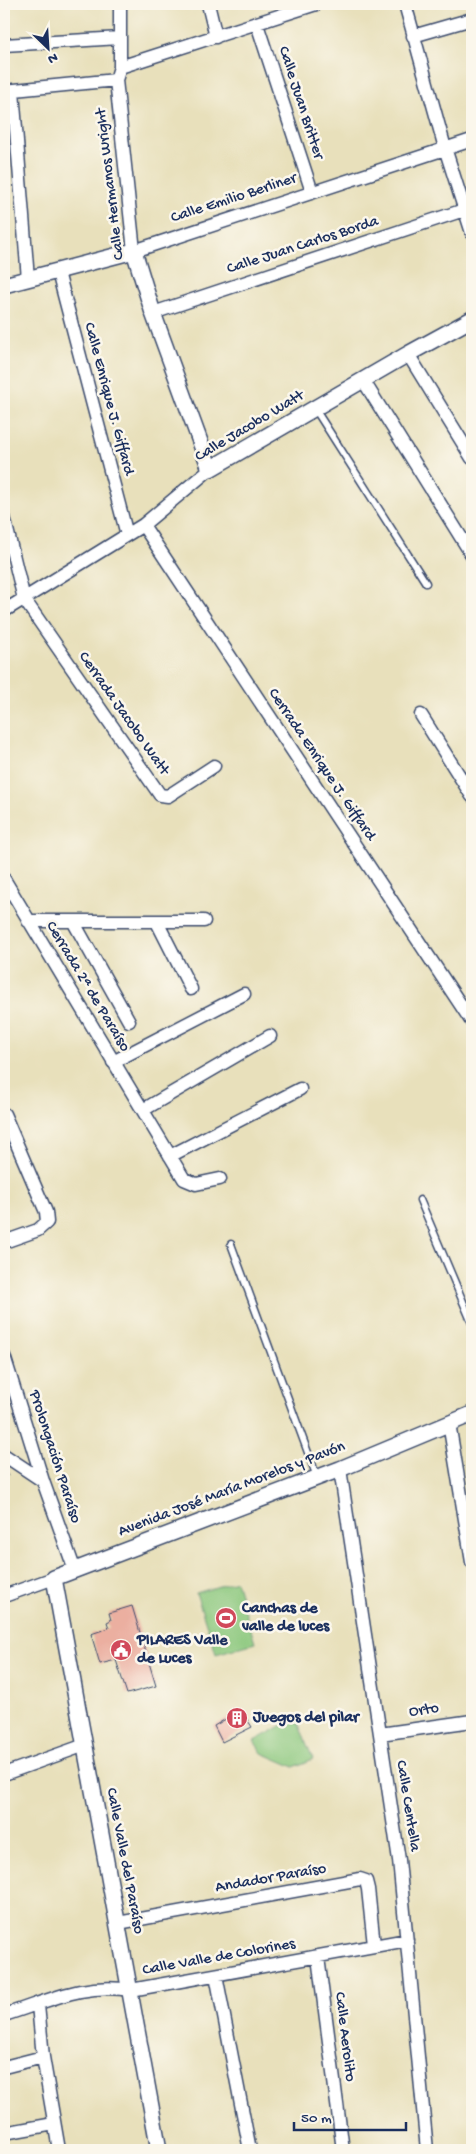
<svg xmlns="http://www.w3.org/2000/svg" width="476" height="2154" font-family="'Gochi Hand',sans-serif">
<rect width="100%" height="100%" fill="#fbf7ec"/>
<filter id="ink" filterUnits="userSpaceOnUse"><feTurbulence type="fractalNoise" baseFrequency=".02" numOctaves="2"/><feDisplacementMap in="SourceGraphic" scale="10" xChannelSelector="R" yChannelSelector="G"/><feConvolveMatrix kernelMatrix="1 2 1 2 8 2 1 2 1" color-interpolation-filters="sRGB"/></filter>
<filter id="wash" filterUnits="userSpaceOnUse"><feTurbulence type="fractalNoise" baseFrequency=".0096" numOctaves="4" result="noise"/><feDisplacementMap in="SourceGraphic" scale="20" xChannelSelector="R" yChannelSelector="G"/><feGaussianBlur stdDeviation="1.12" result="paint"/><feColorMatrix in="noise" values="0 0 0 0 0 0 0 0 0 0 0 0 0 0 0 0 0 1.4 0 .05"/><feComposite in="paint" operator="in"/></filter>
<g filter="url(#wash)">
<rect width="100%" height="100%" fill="#e8e0bb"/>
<path fill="#8cc87e" stroke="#547c6e" d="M236,1581L255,1643L216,1654L196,1593Z
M296,1718L313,1759L294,1767L262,1753L254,1741Z"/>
<g id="blocks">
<path fill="#ebafa0" d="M132,1606L156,1686L127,1694L116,1660L100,1664L91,1634L109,1628L107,1622L111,1620L109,1613Z
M241,1710L252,1727L222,1742L214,1726Z"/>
</g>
</g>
<g filter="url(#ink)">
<use href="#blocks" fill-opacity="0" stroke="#3a4a6c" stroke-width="1"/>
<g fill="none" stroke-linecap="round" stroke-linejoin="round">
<g stroke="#3a4a6c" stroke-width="9">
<path id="service" d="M315,409L426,583
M420,1200L472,1323
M231,1244L317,1477"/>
</g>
<g stroke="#3a4a6c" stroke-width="15">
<path id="minor" d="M120,4V67L116,80L134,251L472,140
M208,4L216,37
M405,4L445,148L472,233
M257,24L312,192
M413,36L472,19
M4,45L120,38
M120,67L316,4
M4,91L116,80
M13,91L28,279
M58,272L127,535
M153,313L464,210
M408,354L472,458
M363,380L472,555
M4,517L24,599L160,795L168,796L214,766
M143,525L472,1022
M4,611L143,525L210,469
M421,715L472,796
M4,879L184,1179L196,1184L220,1179
M28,921H204
M73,921L129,1021
M157,922L191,989
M113,1062L244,994
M143,1110L270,1036
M4,1114L46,1212L47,1222L38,1230L4,1242
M170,1156L300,1089
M4,1356L43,1481L74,1568
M449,1423L472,1562
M4,1455L43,1481
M340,1469L399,1860L427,2150
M4,1596L54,1578
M380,1734L472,1721
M4,1774L85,1745
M118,1923L360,1879L366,1881L368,1889L374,1945
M318,1957L343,2150
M216,1975L250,2150
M38,2005L43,2057L59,2150
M4,2015C49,2001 83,1982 131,1990L407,1940
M4,2067L43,2057
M4,2133L54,2124"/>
</g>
<g stroke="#3a4a6c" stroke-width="18">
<path id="tertiary" d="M4,285L134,251L153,313L210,469L408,354L472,319
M159,2150L54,1578L340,1469L472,1414"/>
</g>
<path stroke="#3a4a6c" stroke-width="2.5" stroke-dasharray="1 4" stroke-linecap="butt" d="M4,1478L9,1475"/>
<use href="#service" stroke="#fff" stroke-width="6"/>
<use href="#minor" stroke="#fff" stroke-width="12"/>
<use href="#tertiary" stroke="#fff" stroke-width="15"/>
</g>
</g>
<defs>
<g id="stadium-disc" transform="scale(1.125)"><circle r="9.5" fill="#d1495b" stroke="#fbf7ec"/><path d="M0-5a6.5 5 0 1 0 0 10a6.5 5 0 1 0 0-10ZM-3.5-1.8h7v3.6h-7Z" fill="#fff"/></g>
<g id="civic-disc" transform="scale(1.125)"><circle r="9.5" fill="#d1495b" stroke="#fbf7ec"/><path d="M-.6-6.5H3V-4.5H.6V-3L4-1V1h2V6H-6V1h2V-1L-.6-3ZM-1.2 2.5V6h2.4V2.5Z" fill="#fff"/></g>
<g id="building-disc" transform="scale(1.125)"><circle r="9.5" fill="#d1495b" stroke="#fbf7ec"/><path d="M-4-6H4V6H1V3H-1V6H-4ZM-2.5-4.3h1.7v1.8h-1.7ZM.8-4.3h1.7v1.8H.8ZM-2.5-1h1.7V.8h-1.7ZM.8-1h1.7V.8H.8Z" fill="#fff"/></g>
</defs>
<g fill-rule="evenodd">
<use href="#stadium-disc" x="226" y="1618"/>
<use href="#civic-disc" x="121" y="1650"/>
<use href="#building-disc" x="237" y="1718"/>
</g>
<g text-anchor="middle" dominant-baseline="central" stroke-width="5" stroke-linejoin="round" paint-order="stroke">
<g font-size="16" fill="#1b2f5e" stroke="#fbf7ec">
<text transform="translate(300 103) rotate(72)">Calle Juan Britter</text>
<text transform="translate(111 184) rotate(-97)">Calle Hermanos Wright</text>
<text transform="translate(234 199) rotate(-18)">Calle Emilio Berliner</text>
<text transform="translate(303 246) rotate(-18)">Calle Juan Carlos Borda</text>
<text transform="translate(108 399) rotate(75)">Calle Enrique J. Giffard</text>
<text transform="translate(250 427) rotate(-31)">Calle Jacobo Watt</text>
<text transform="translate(123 714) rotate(55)">Cerrada Jacobo Watt</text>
<text transform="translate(321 765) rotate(56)">Cerrada Enrique J. Giffard</text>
<text transform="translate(87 987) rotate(59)">Cerrada 2ª de Paraíso</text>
<text transform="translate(54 1457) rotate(72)">Prolongación Paraíso</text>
<text transform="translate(232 1490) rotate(-21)">Avenida José María Morelos y Pavón</text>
<text transform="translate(424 1711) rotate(-8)">Orto</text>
<text transform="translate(407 1806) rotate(81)">Calle Centella</text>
<text transform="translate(124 1861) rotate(79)">Calle Valle del Paraíso</text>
<text transform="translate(271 1879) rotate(-10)">Andador Paraíso</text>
<text transform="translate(219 1958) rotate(-10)">Calle Valle de Colorines</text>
<text transform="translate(344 2037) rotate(83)">Calle Aerolito</text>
</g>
<g font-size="16" font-weight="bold" fill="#1b2f5e" stroke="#fbf7ec" text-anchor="start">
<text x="242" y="1609">Canchas de<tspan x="242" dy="18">valle de luces</tspan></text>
<text x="137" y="1641">PILARES Valle<tspan x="137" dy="18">de Luces</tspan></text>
<text x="253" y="1718">Juegos del pilar</text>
</g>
</g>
<rect width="476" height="2154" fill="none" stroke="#fbf7ec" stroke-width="20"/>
<g transform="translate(48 48) rotate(155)" stroke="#fbf7ec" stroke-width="4" paint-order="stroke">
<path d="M0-4L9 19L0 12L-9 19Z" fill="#1b2f5e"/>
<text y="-8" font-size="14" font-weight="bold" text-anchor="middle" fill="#1b2f5e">N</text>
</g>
<path d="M294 2122v8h112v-8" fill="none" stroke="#1b2f5e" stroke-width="2.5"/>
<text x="301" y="2122" font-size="15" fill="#1b2f5e" stroke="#fbf7ec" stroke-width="4" paint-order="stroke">50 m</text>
</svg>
